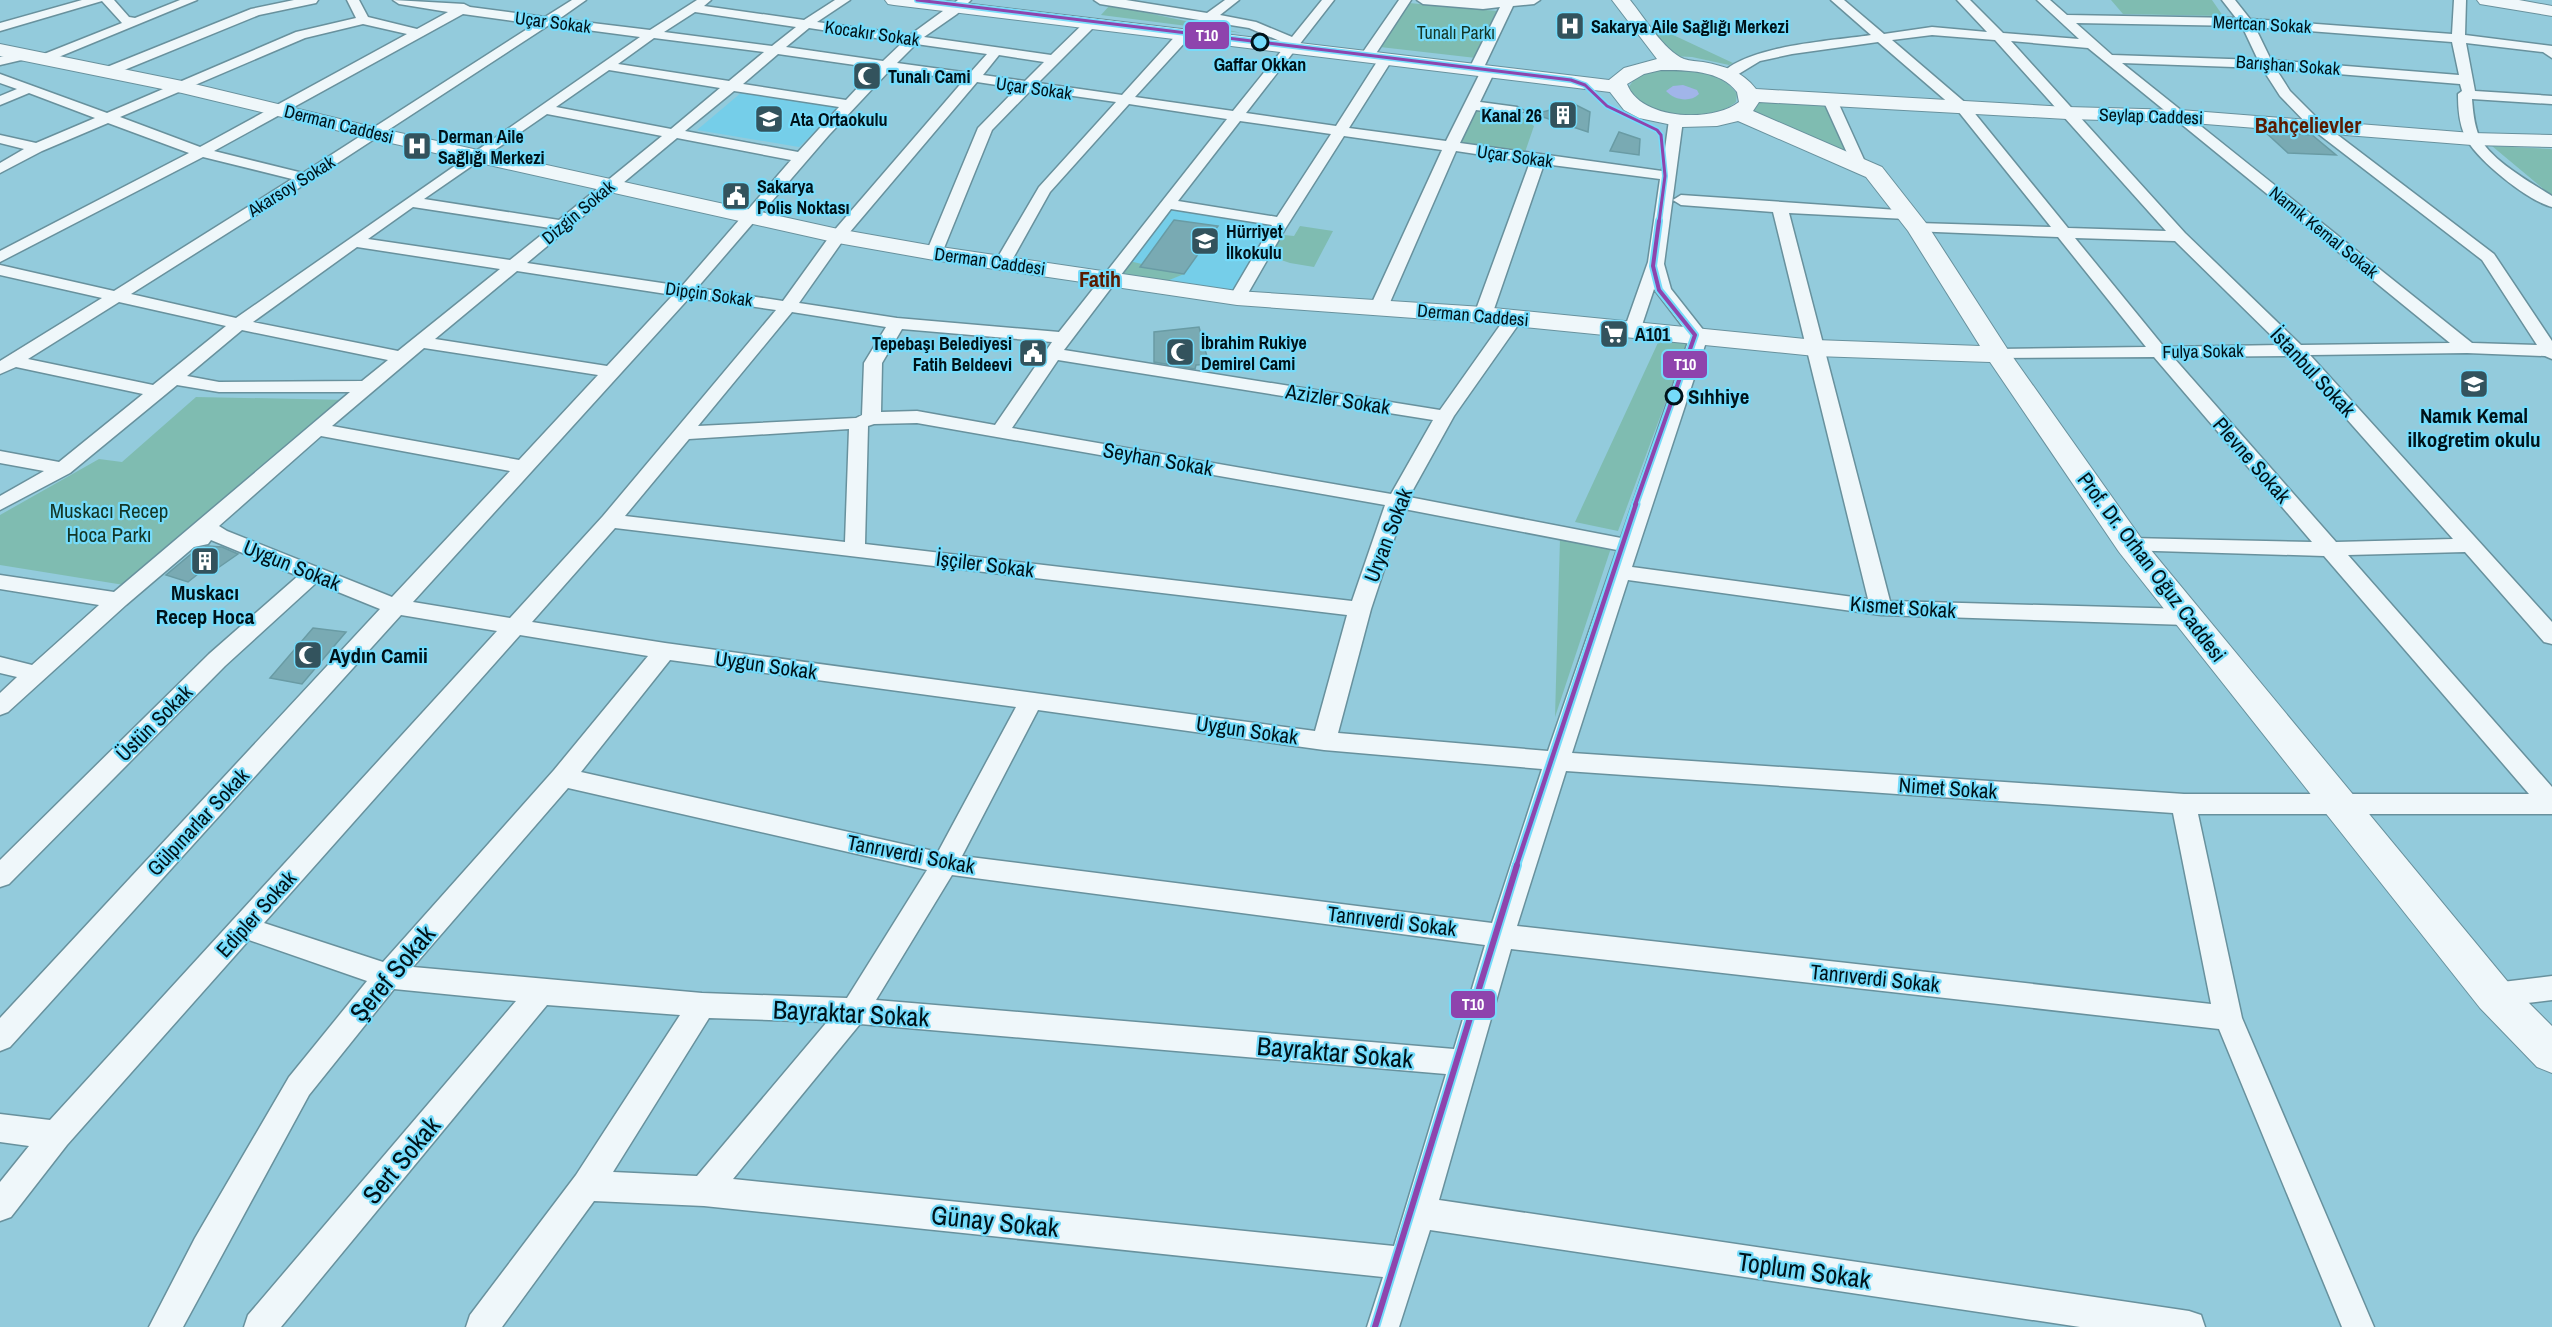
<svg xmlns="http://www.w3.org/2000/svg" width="2552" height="1327" font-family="'Archivo Narrow',sans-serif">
<rect width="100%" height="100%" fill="#93cbdc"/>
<path fill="#75cee9" d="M742,92L840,108L799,147L697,130Z
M1169,204L1281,222L1237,298L1109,278Z"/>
<path fill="#7fbcb1" d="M2111,0H2212L2223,16L2123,14Z
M1409,3L1497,11L1476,58L1380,47Z
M1110,5L1242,33L1101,15Z
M1650,26H1654L1733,63L1729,65L1692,57L1671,56Z
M1671,69C1695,70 1723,73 1737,94L1736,102C1714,122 1639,121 1629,87C1638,71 1655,71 1671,69Z
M1752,100L1828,102L1852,156L1745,114Z
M1469,108L1521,116L1534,126L1524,155L1452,144Z
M2492,146L2552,149V196Z
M1300,226L1333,231L1314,267L1290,263L1263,254L1274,234L1294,236Z
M1125,260L1184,274L1157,285L1109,278Z
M1662,334L1686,341L1687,344L1618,531L1575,522Z
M196,397L351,400L124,585L0,565V515L99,459L122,462Z
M1560,538L1611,548L1555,717Z"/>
<path fill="#a1b5e9" d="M1683,85L1697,90L1699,94C1690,103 1674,100 1666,91L1673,86Z"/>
<path fill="#79aab3" stroke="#699ba4" stroke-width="1.5" d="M1574,104L1590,112L1588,132L1534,114Z
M2264,131L2312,135L2336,155L2288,153Z
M1619,132L1640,139L1639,155L1610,151Z
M1174,220L1218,226L1184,274L1140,267Z
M1199,327L1209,364L1196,365L1195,369L1154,362V332Z
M208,546L222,547L238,554L212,572L203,570L188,582L166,575L196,550Z
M313,628L346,632L302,684L270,678Z"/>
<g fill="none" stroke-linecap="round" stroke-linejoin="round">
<g stroke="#68919d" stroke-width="3">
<path id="minor" d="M82,0H114L129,17L135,18L180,0H197L44,63L37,59L39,56L122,23L102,1L0,31V23Z
M294,0H318L316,3L259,15L112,75L107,76L100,72L102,69L251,9Z
M347,0H359L368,17L417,29L448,12L399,4L393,0L464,4L470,7L545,17L572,0H586L559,19L650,30L697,0H711L704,6L804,20L835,0H850L817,22L910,35L958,0H971L957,14L924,37L1051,55L1086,21H1094L1096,24L1094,27L1038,83L1122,95L1179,32H1189L1190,35L1189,38L1135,97L1233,111L1287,44L1249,28L1100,4L1094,0H1126L1207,13L1225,0H1239L1220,15L1256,22L1292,37L1322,0H1334L1246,113L1336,126L1380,57L1385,56L1392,60L1349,128L1446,141L1480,73L1487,69L1494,73L1480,102L1517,107L1524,111L1517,115L1476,110L1460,143L1662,171L1669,120L1676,116L1681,117L1683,120L1664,264L1671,289L1708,336L1632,567L1868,599L1773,212L1681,205L1673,200L1681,195L1912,211L1914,214L1912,217L1906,219L1789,213L1890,601L2187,609L2195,612L2198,617L2195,622L2187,625L1881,615L1628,580L1572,753L2184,794H2529L2324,556L2123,550L2120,545L2123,540L2130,538L2312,542L2154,357L1992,358L1989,354L1992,350L1998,349L2146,347L2058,237L1912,231L1910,228L1912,225L1918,223L2051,227L1958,111L1878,42L1792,54L1760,61L1732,78L1727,79L1720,75C1747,45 1832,41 1871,35L1831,0H1844L1884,34L1932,27L1987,32L1957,0H1970L2003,33L2079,39L2037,0H2050L2067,15L2236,18L2222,0H2235L2250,19L2452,34L2454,0H2466L2465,35L2552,46V58L2543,52L2466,43L2475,91L2552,96V104L2472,99C2473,111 2474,124 2479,136C2490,160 2530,182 2552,196V207C2528,201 2475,159 2465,136C2459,123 2458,108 2458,94L2462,91L2460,84L2276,69L2290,91L2322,123L2494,254L2552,341V359L2545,356L2467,353L2310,355L2552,622V644L2544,642L2465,552L2348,555L2552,787V814H2198L2242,1018L2374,1327H2342L2219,1029L1511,949L1439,1200L2189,1311L2201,1315L2205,1327H2080L1430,1230L1399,1327H1367L1383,1277L704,1206L594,1201L502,1327H466L470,1315L576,1175L680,1015L547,1005L281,1327H244L248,1315L516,1001L394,989L309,1095L183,1327H149L195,1238L289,1077L367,981L249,940L67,1145L11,1217L0,1221V1182L29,1146L0,1142V1114L50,1120L497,631L401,615L10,1047L0,1051V1018L380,609L316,583L225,666L9,884L0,887V860L209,654L298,576L211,540L208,544L194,547L126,605L8,712L0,715V693L17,677L0,673V657L32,665L99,605L0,589V575L114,592L350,392H219L177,385L70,473L0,510V496L44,471L0,463V451L59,462L143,394L16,367L0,374V361L102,298L0,275V265L114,291L292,179L203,157L0,262V251L189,153L108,123L42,151L0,173V163L24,149L0,143V135L36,143L95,118L29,93L0,105V96L17,89L0,83V74L107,113L296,32L356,18ZM695,12L796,27L772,46L664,32ZM463,14L535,24L303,173L214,151ZM2076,23L2242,26L2258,60L2112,55ZM363,24L407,34L200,147L120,117L305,38ZM549,25L640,37L236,318L131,294L310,181ZM2255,27L2452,42L2459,75L2271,60ZM809,28L903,42L883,61L786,47ZM1932,35L1995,40L2166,231L2068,228L1968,105L1892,40ZM654,38L764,52L729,81L618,64ZM2011,41L2088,48L2450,343L2301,345L2185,233ZM916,44L987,54L970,73L897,63ZM778,54L876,68L846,100L743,84ZM999,55L1044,62L1025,81L983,75ZM2122,63L2262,68L2280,96L2312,129L2482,260L2537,345L2472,343ZM609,70L720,88L671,129L556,107ZM890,70L964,80L832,233L783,301L697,288L829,135ZM977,82L1017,88L978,128L926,253L928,256L934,258L942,253L992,130L1031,90L1116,102L1039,187L995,262L1003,267L1011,262L1050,192L1129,104L1227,119L1059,332L897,318L799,303L844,239ZM734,91L839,107L798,152L685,131ZM547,114L662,136L559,220L424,199ZM1240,121L1331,134L1277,217L1178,201ZM1344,136L1442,150L1370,307L1373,311H1385L1388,307L1456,151L1530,162L1474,315L1477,319H1489L1492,315L1544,164L1660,179L1648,262L1624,330L1627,334H1639L1654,289L1690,336L1621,538L1409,497L1454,416L1523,318L1520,314H1508L1440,410L1064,350L1171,209L1272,225L1229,298L1231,302H1243L1285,229ZM677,138L791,160L682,286L527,263ZM413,207L550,228L510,260L368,239ZM2075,238L2175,241L2281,345L2164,347ZM357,247L500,269L398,351L253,322ZM517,271L673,295L607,366L435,339ZM690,297L776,310L603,516L510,618L413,602ZM119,302L226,326L153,385L28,359ZM792,312L886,327L864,363L862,415L856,418L698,426ZM902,329L1052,342L995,425L917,411L881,412L882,363ZM242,330L388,360L362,381L219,382L187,376ZM424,348L598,375L519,460L332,426ZM2291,356L2453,539L2336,542L2173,357ZM1058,360L1433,420L1391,494L1012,428ZM917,423L1385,505L1352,601L865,544L868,426L874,424ZM849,429L845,542L625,516L689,439ZM321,436L510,471L392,597L227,531L219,526ZM1404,509L1617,550L1548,751L1338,733L1371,609ZM615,528L1347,615L1315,731L665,643L532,622ZM520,635L648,656L554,770L383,962L264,923ZM670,660L1016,707L938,852L581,772ZM1038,710L1324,750L1542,769L1492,923L962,856ZM1566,771L2173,813L2211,1004L1517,926ZM568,788L927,870L847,998L702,993L413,967ZM952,875L1485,945L1454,1049L876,1000ZM709,1018L827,1022L697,1176L613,1172ZM860,1024L1446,1074L1394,1246L733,1179Z
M1399,0H1411L1375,55H1365L1363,52Z
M1417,0H1540L1534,4L1513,6L1485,65L1478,69L1471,65L1500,7L1483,9L1423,4Z
M25,51L30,52L32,55L30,58L0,65V57Z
M1830,96L1837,100L1866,164L1864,167H1854L1852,164L1823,100Z
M2552,976V1000L2494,1007L2484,1004L2480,995L2484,986L2494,983Z"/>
</g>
<g stroke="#68919d" stroke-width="2">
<path id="secondary" d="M885,0H939L1609,80L1624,68L1657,59L1612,0H1630C1644,17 1664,51 1684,59C1690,61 1697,61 1703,62C1724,66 1742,71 1756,89L2067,107L2180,110L2472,133L2552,135V147L2472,145L2180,122L2067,119L1759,102L1753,111L1882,167L1926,223L2010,353L2141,538L2508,982L2552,1026V1073L2537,1067L2480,1008L2119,552L1990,362L1815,356L1483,323L1237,305L934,260L838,243L373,139L182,93L0,56V44L182,81L373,127L838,229L934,246L1237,291L1483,307L1815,340L1980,346L1908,231L1866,177L1738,121L1717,126L1682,127L1639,118L1624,110L1610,92L894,5L888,4ZM1661,70C1686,70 1721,70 1737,92L1739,102C1712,123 1640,120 1627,84L1644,74Z
M2477,0H2519L2552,6V16L2480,4Z"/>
</g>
<use href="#minor" fill="#eff7fa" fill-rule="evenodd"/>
<use href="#secondary" fill="#eff7fa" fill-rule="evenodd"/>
<g stroke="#75dbfa" stroke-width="6">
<path id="tram-1-far3" d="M917,0L1571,80L1585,85L1607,106L1657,130L1661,135L1665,176L1659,222"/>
</g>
<g stroke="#75dbfa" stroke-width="8">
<path id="tram-1-far2" d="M1635,505L1695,335L1659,290L1653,266L1659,221"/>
</g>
<g stroke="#75dbfa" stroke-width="9">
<path id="tram-1-far1" d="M1516,867L1636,504"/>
</g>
<g stroke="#75dbfa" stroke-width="10">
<path id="tram-1" d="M1375,1327L1517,865"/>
</g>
<use href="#tram-1-far3" stroke="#8e44ad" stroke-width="3"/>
<use href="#tram-1-far2" stroke="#8e44ad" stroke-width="4"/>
<use href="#tram-1-far1" stroke="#8e44ad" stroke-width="4.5"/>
<use href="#tram-1" stroke="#8e44ad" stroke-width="6"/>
</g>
<defs>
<g id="hospital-square" transform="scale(1.5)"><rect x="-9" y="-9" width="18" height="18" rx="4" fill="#33535d" stroke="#75dbfa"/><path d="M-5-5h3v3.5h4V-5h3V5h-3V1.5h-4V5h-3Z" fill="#fff"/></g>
<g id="mosque-square" transform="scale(1.5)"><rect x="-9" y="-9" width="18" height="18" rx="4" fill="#33535d" stroke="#75dbfa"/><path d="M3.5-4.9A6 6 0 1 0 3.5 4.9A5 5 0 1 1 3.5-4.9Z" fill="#fff"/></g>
<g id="building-square" transform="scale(1.5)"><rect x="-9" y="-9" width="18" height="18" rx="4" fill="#33535d" stroke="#75dbfa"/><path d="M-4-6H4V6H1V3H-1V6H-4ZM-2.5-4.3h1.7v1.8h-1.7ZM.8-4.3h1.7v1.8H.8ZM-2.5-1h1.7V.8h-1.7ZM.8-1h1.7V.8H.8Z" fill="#fff"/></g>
<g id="school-square" transform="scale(1.5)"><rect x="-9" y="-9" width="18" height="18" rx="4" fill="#33535d" stroke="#75dbfa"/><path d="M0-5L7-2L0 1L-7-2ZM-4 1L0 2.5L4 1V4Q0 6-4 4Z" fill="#fff"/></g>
<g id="civic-square" transform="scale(1.5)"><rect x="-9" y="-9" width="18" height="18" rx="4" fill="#33535d" stroke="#75dbfa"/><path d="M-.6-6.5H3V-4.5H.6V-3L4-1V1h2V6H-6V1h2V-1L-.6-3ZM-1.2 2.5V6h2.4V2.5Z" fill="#fff"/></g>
<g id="supermarket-square" transform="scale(1.5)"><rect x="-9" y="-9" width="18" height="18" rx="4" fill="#33535d" stroke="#75dbfa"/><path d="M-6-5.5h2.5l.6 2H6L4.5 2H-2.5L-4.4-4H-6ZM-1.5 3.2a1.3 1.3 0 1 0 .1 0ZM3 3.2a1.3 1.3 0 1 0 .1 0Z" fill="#fff"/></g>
</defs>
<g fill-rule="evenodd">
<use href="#hospital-square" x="1570" y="26"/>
<use href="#mosque-square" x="867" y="76"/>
<use href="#building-square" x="1563" y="115"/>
<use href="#school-square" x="769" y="119"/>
<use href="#hospital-square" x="417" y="146"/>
<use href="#civic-square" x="736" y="196"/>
<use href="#school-square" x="1205" y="241"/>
<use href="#supermarket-square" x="1614" y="334"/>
<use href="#mosque-square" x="1180" y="352"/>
<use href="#civic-square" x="1033" y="353"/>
<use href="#school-square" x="2474" y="384"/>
<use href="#building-square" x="205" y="561"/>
<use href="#mosque-square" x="308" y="655"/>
</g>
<g fill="#75dbfa" stroke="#001219" stroke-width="3">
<circle cx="1260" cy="42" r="8"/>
<circle cx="1674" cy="396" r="8"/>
</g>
<g text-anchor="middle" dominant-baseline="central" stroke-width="4.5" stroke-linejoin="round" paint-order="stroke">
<g font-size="18" fill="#001219" stroke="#75dbfa">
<text transform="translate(553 22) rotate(7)">Uçar Sokak</text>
<text transform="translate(2262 24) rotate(3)">Mertcan Sokak</text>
<text transform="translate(872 33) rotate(8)">Kocakır Sokak</text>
<text transform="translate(2288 65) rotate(4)">Barışhan Sokak</text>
<text transform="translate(1034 88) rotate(8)">Uçar Sokak</text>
<text transform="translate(2151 116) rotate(2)">Seylap Caddesi</text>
<text transform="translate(339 124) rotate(14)">Derman Caddesi</text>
<text transform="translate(1515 156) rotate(8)">Uçar Sokak</text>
<text transform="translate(291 186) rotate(-32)">Akarsoy Sokak</text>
<text transform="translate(578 212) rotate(-40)">Dizgin Sokak</text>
<text transform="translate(2324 232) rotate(39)">Namık Kemal Sokak</text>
<text transform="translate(990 261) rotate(8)">Derman Caddesi</text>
<text transform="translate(709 294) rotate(8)">Dipçin Sokak</text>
<text transform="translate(1473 315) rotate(5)">Derman Caddesi</text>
<text transform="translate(2203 351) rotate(-1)">Fulya Sokak</text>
</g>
<g font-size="18" font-weight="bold" fill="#001219" stroke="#75dbfa" text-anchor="start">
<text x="1591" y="26">Sakarya Aile Sağlığı Merkezi</text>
<text x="888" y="76">Tunalı Cami</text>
<text x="1542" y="115" text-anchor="end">Kanal 26</text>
<text x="790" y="119">Ata Ortaokulu</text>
<text x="438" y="136">Derman Aile<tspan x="438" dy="21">Sağlığı Merkezi</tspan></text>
<text x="757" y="186">Sakarya<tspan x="757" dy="21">Polis Noktası</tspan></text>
<text x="1226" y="231">Hürriyet<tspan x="1226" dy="21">İlkokulu</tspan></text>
<text x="1635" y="334">A101</text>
<text x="1201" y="342">İbrahim Rukiye<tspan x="1201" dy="21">Demirel Cami</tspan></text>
<text x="1012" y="343" text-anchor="end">Tepebaşı Belediyesi<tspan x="1012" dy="21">Fatih Beldeevi</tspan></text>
</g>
<g font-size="18" fill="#133525" stroke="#75dbfa">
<text x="1456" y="32">Tunalı Parkı</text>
</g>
<g font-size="18" font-weight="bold" fill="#001219" stroke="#75dbfa">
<text x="1260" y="64">Gaffar Okkan</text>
</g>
<g font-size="21" fill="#001219" stroke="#75dbfa">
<text transform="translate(2313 372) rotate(47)">İstanbul Sokak</text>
<text transform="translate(1338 399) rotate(9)">Azizler Sokak</text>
<text transform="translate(1158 459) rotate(10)">Seyhan Sokak</text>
<text transform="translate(2252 460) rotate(49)">Plevne Sokak</text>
<text transform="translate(1388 535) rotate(-69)">Uryan Sokak</text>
<text transform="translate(985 564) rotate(7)">İşçiler Sokak</text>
<text transform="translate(292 565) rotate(22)">Uygun Sokak</text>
<text transform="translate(2152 567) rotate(53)">Prof. Dr. Orhan Oğuz Caddesi</text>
<text transform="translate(1903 607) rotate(4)">Kısmet Sokak</text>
<text transform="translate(766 665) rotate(8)">Uygun Sokak</text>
<text transform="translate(154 723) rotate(-45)">Üstün Sokak</text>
<text transform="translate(1247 730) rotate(8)">Uygun Sokak</text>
<text transform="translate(1948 788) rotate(4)">Nimet Sokak</text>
<text transform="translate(198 822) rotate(-47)">Gülpınarlar Sokak</text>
<text transform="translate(911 854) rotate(11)">Tanrıverdi Sokak</text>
<text transform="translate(256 914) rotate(-48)">Edipler Sokak</text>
<text transform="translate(1392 921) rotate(7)">Tanrıverdi Sokak</text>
<text transform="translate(1875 978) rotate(6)">Tanrıverdi Sokak</text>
</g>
<g font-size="21" font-weight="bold" fill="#001219" stroke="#75dbfa" text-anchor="start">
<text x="1688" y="396">Sıhhiye</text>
</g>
<g font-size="21" font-weight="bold" fill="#001219" stroke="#75dbfa">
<text x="2474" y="415">Namık Kemal<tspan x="2474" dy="24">ilkogretim okulu</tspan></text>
<text x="205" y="592">Muskacı<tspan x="205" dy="24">Recep Hoca</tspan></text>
<text x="329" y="655" text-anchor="start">Aydın Camii</text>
</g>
<g font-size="21" fill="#133525" stroke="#75dbfa">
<text x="109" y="510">Muskacı Recep<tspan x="109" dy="24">Hoca Parkı</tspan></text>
</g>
<g font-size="22" font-weight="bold" fill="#5b1b01" stroke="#75dbfa">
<text x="2308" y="125">Bahçelievler</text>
<text x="1100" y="279">Fatih</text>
</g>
<g font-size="26" fill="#001219" stroke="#75dbfa">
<text transform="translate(392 973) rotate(-50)">Şeref Sokak</text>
<text transform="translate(851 1013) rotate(3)">Bayraktar Sokak</text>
<text transform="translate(1335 1052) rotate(5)">Bayraktar Sokak</text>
<text transform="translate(401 1160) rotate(-50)">Sert Sokak</text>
<text transform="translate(995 1221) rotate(6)">Günay Sokak</text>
<text transform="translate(1804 1270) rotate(8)">Toplum Sokak</text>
</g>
</g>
<g stroke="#75dbfa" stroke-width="2">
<rect x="1184" y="21" width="46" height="29" rx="6" fill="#8e44ad"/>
<rect x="1662" y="350" width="46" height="29" rx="6" fill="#8e44ad"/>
<rect x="1450" y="990" width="46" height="29" rx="6" fill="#8e44ad"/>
</g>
<g font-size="16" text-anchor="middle" font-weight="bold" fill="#fff">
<text x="1207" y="41">T10</text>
<text x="1685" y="370">T10</text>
<text x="1473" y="1010">T10</text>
</g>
</svg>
